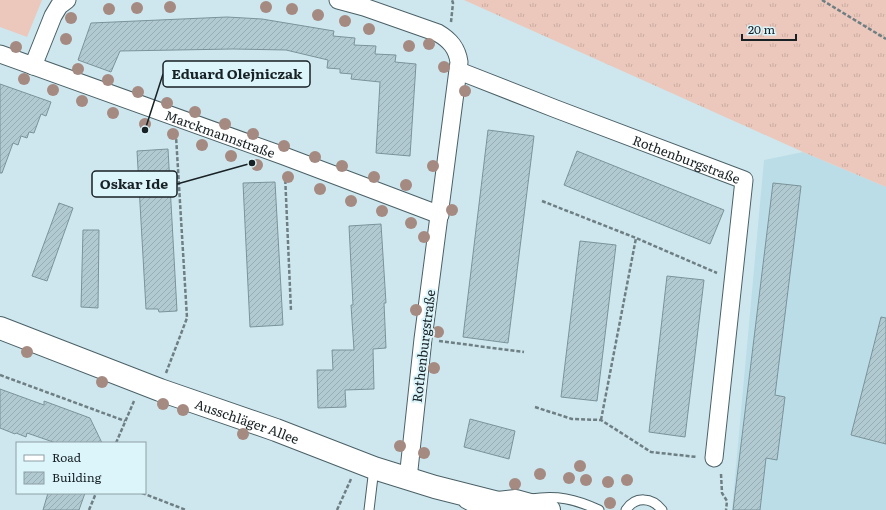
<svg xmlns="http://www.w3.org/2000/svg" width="886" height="510" font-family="Literata,serif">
<defs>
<pattern id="grass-tufts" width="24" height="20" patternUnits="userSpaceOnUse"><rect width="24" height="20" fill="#ecc8bc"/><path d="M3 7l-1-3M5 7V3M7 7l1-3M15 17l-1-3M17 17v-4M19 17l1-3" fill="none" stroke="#caaca1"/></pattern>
<pattern id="building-hatch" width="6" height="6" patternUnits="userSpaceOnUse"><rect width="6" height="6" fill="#b1cad1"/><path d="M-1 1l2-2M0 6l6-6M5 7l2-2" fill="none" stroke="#98adb3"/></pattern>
</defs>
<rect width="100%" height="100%" fill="#cee7ee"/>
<path fill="#bbdde7" d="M803,152L886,187V510H732L764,160Z"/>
<path fill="url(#grass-tufts)" d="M464,0H886V187L803,152Z"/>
<path fill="#ecc8bc" d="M0,0H42L27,37L0,27Z"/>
<path fill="url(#building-hatch)" stroke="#7b9299" d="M227,17L262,19L334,31L333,36L355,38L354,45L376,46L375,54L396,55L395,62L416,64L410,156L376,153L380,82L351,79L352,74L340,73V69L327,68L328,60L286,50L233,49L120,51L111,72L78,60L91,23Z
M0,84L51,102L46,116L41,114L34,133L29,132L27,138L21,136L18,145L13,143L2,173H0Z
M488,130L534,136L508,343L463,337Z
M168,149L177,311L159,312L158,309H146L137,151Z
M577,151L724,210L710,244L564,185Z
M275,182L283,325L250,327L243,183Z
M773,183L801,186L775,395L785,397L777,460L766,458L760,510H733Z
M59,203L73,208L47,281L32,276Z
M381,224L386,303H384L386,348L373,349L374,389L345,390L346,407L318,408L317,370H333L332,350H354L351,305H353L349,226Z
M83,230H99L98,308L81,307Z
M580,241L616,245L597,401L561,397Z
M667,276L704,280L685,437L649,432Z
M881,317L886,318V444L851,435Z
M0,389L44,405V401L90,418L102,443H56L27,433L26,437L16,433L15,434L0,428Z
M470,419L515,431L509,459L464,447Z
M48,493H85L79,510H43Z"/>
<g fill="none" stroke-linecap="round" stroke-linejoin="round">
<g stroke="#4a6066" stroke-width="11">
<path id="service" d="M531,499C557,495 575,499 599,510
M464,503L477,510
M369,510L374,468
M626,510C635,496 652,497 662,510"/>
</g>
<g stroke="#4a6066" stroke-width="19">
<g id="minor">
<path d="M338,0L364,7L438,33C450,40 457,48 459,62L423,339L408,479"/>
<path id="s1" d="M0,54L284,156L440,215"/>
<path d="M33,66L53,16L59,6L67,0"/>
<path id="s2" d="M459,71L556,109L744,180L714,458"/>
</g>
</g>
<g stroke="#4a6066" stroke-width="24">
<g id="tertiary">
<path id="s3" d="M0,328L160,390L276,430L374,468L435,487L498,503L513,510"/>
<path d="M498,503L516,501L549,510"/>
</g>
</g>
<path stroke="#6e7f84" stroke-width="2.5" stroke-dasharray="4 2" stroke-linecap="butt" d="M822,0L886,39
M451,22L453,3L452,0
M285,174L291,311
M542,201L636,238L717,273
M439,341L524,352
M166,373L187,318L176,136
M0,375L125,421
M535,407L572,419L601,420L651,452L697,457
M601,420L636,238
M116,443L134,401
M721,474L722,493L727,501L726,510
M142,493L186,510
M89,510L96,493
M337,510L351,479"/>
<use href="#service" stroke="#fff" stroke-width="9"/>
<use href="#minor" stroke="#fff" stroke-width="17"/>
<use href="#tertiary" stroke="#fff" stroke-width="22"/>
</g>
<g fill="#a58a81">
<circle cx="170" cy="7" r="6"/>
<circle cx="266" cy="7" r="6"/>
<circle cx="137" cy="8" r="6"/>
<circle cx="109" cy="9" r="6"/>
<circle cx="292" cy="9" r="6"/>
<circle cx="318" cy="15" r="6"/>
<circle cx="71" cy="18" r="6"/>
<circle cx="345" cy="21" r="6"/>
<circle cx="369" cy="29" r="6"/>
<circle cx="66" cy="39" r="6"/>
<circle cx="429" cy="44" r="6"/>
<circle cx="409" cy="46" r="6"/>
<circle cx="16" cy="47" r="6"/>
<circle cx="444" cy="67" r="6"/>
<circle cx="78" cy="69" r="6"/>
<circle cx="24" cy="79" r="6"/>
<circle cx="108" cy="80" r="6"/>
<circle cx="53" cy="90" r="6"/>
<circle cx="465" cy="91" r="6"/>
<circle cx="138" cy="92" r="6"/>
<circle cx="82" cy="101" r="6"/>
<circle cx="167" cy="103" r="6"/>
<circle cx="195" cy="112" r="6"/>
<circle cx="113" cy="113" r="6"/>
<circle cx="145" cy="124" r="6"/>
<circle cx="225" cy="124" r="6"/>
<circle cx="173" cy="134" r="6"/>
<circle cx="253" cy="134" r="6"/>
<circle cx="202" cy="145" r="6"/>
<circle cx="284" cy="146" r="6"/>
<circle cx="231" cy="156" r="6"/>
<circle cx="315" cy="157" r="6"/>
<circle cx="257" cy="165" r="6"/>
<circle cx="342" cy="166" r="6"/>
<circle cx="433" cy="166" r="6"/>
<circle cx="288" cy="177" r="6"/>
<circle cx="374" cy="177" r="6"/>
<circle cx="406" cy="185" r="6"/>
<circle cx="320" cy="189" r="6"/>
<circle cx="351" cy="201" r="6"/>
<circle cx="452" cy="210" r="6"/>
<circle cx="382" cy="211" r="6"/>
<circle cx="411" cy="223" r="6"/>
<circle cx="424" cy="237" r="6"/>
<circle cx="416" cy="310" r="6"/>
<circle cx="438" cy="332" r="6"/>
<circle cx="27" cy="352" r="6"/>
<circle cx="434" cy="368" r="6"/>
<circle cx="102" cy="382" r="6"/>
<circle cx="163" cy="404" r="6"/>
<circle cx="183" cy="410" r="6"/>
<circle cx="243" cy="434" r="6"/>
<circle cx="400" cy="446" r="6"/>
<circle cx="424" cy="453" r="6"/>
<circle cx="580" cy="466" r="6"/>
<circle cx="540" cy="474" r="6"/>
<circle cx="569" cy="478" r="6"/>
<circle cx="586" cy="480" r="6"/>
<circle cx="627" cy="480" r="6"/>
<circle cx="608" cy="482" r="6"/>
<circle cx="515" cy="484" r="6"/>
<circle cx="610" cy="503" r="6"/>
</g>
<g text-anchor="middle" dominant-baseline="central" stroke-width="4" stroke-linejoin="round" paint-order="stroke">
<g font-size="13" fill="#182124" stroke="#dbf5fb">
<text stroke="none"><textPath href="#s1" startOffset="234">Marckmannstraße</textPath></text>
<text stroke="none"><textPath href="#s2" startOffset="244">Rothenburgstraße</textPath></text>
<text transform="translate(423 346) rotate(-83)">Rothenburgstraße</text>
<text stroke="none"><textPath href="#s3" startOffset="264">Ausschläger Allee</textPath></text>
</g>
</g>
<path fill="none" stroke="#182124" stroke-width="1.5" d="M145 130L163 74M252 163L177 184"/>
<g fill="#182124" stroke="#dbf5fb" stroke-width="1.5">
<circle cx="145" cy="130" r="4"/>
<circle cx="252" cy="163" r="4"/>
</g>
<g fill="#dbf5fb" stroke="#182124" stroke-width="1.5">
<rect x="163" y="61" width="147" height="26" rx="4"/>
<rect x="92" y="171" width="85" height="26" rx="4"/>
</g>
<g font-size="14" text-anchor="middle" font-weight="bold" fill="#182124">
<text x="237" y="79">Eduard Olejniczak</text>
<text x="134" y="189">Oskar Ide</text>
</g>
<rect x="16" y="442" width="130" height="52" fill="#dbf5fb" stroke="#8da0a5"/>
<rect x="24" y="455" width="20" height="6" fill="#ffffff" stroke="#8da0a5"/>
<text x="52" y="462" font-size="12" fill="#182124">Road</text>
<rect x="24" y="472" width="20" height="12" fill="url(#building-hatch)" stroke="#8da0a5"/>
<text x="52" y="482" font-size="12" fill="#182124">Building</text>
<path d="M742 34v6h54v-6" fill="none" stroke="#182124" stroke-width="2"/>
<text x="748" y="34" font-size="12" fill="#182124" stroke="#dbf5fb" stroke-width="3" paint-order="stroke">20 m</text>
</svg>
